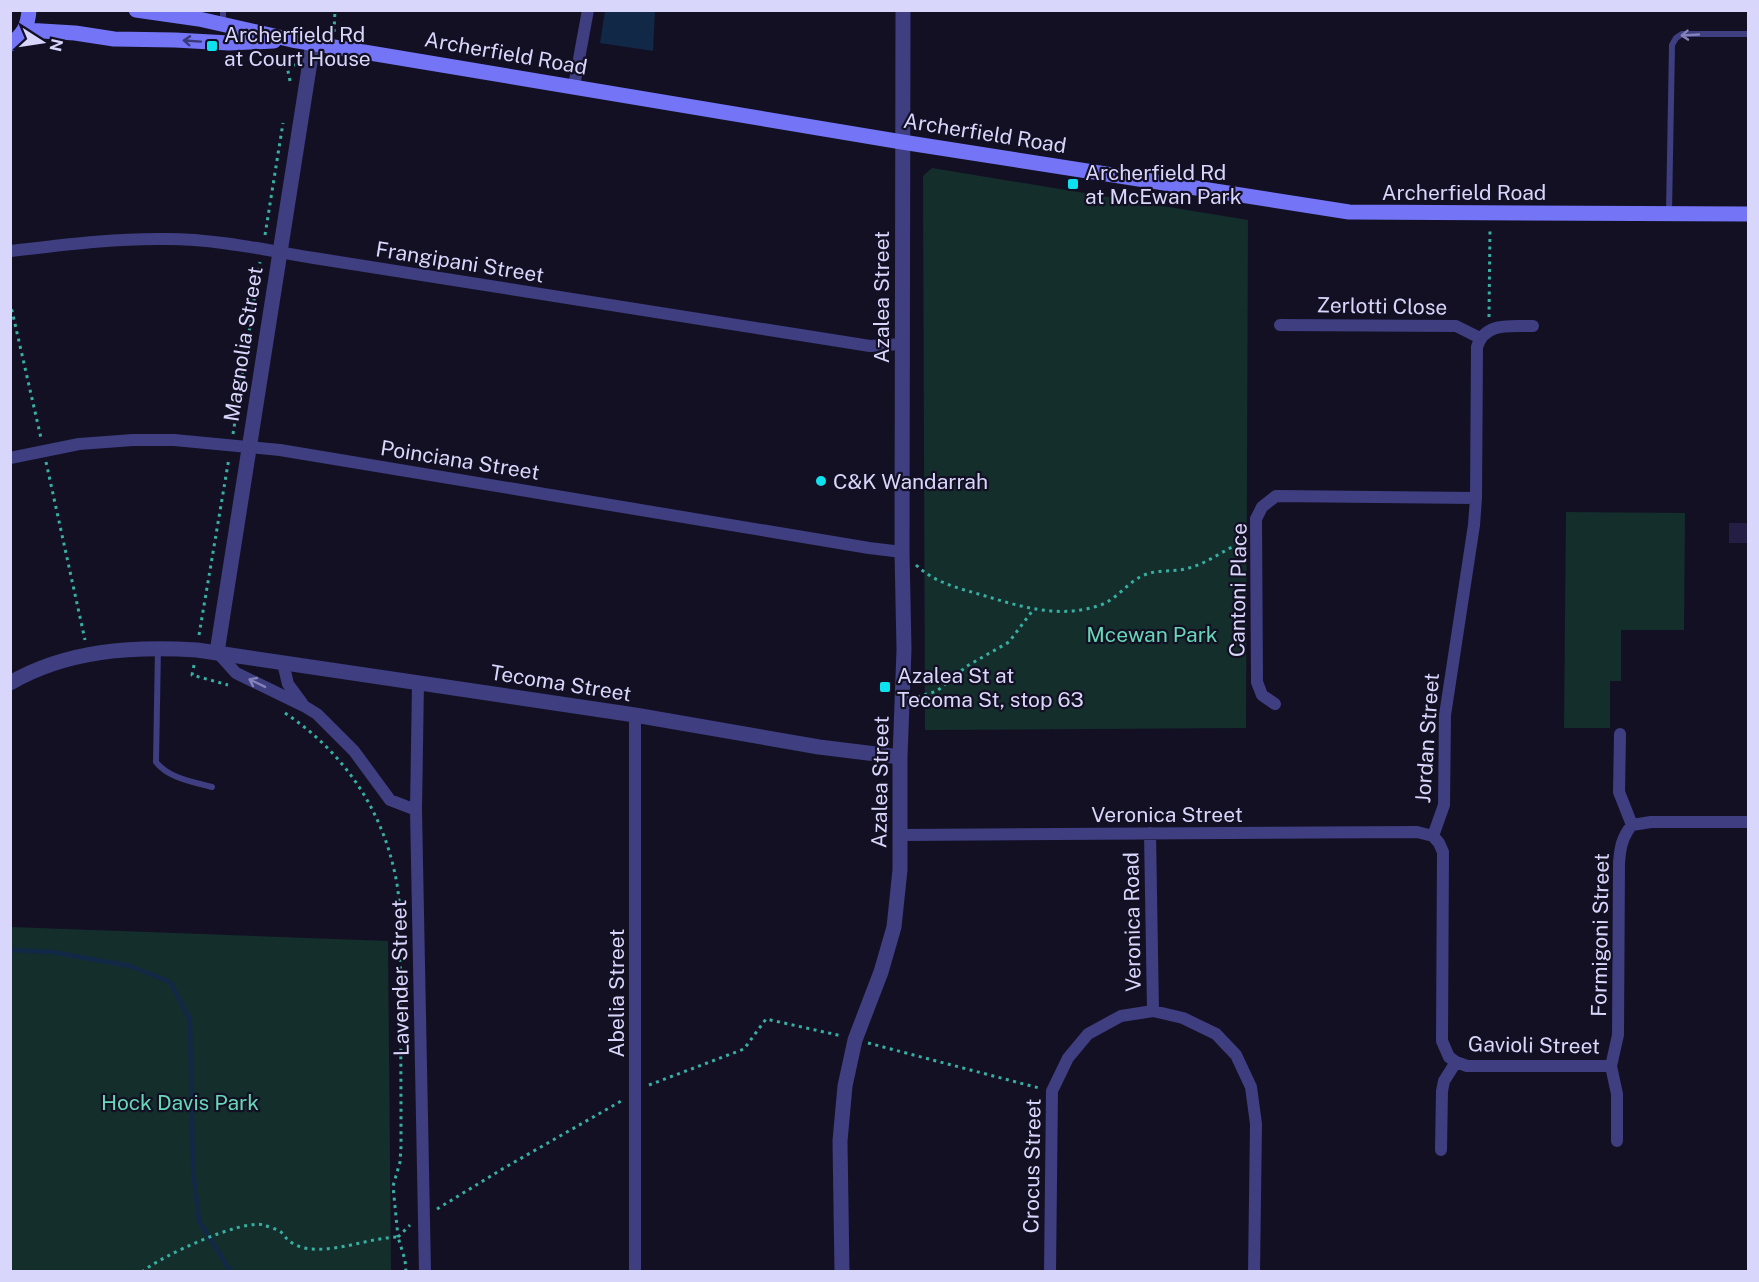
<svg xmlns="http://www.w3.org/2000/svg" width="1759" height="1282" font-family="'Public Sans',sans-serif">
<rect width="100%" height="100%" fill="#131024"/>
<path fill="#142e2c" d="M932,168L1248,220L1246,728L925,730L923,176Z
M1566,512L1685,513L1684,630H1621V681H1610V728H1564Z
M11,927L388,941L391,1271H11Z"/>
<path fill="#112847" d="M643,10L655,12L653,51L600,43L605,11Z"/>
<g fill="none" stroke-linecap="round" stroke-linejoin="round">
<path stroke="#112847" stroke-width="4.5" d="M10,950L52,952L130,966L170,982L190,1020L193,1170L199,1221L231,1272"/>
</g>
<path fill="#241d44" d="M1729,523H1749V543H1729Z"/>
<g fill="none" stroke-linecap="round" stroke-linejoin="round">
<path stroke="#37afa3" stroke-width="3" stroke-dasharray="3 4.5" stroke-linecap="butt" d="M334,32L335,10
M290,81L287,66L295,65
M265,235L283,123
M10,302L41,438
M1489,317L1490,228
M233,434L260,262
M46,462L85,640
M916,565C935,583 958,588 982,595C1021,607 1063,620 1103,604C1117,598 1127,584 1140,577C1156,568 1173,573 1189,568C1208,563 1225,549 1243,542
M199,635L229,458
M194,665L192,675L228,685
M917,697L937,691L967,666L1009,642L1033,610
M285,713C342,751 381,807 395,874C403,909 400,956 400,992C401,1044 401,1096 401,1147L400,1162L393,1186L398,1237
M868,1043L1039,1088
M649,1085L744,1049L766,1019L842,1036
M437,1209L504,1168L623,1100
M398,1237L410,1225
M142,1272C161,1256 241,1219 264,1225C269,1227 277,1229 281,1232C282,1233 286,1238 287,1239C293,1245 304,1249 312,1249C341,1251 369,1238 398,1237L405,1260L406,1272"/>
<path stroke="#3e3e80" stroke-width="6" d="M223,24V10
M1669,212L1672,45L1676,38L1682,34H1748
M158,648L156,762C168,778 193,782 212,787"/>
<path stroke="#3e3e80" stroke-width="12" d="M574,86L588,10
M10,251C62,245 115,238 167,239C216,239 265,250 314,258L870,346L902,344
M1280,325L1456,326L1480,338
M10,458L79,444L133,440H174L280,450L869,548L902,552
M217,652L236,673L304,706L317,714L354,751L390,800L416,810
M283,663L288,684L302,703
M418,683L416,810L425,1272
M1275,704L1262,695L1257,682L1256,519L1262,507L1276,496L1476,498
M1632,825L1651,822H1748
M1150,833L1153,1011
M901,835L1417,832L1433,836
M1456,1062L1467,1066H1611
M1617,1141V1094L1611,1066L1618,1035L1619,863C1620,848 1622,837 1632,825L1619,792L1620,734
M1441,1150L1442,1091L1444,1081L1456,1062L1449,1057L1442,1041L1443,852L1439,843L1433,836L1444,805L1445,715L1474,525L1476,498L1477,347C1485,321 1511,327 1533,326
M635,1272V715
M1050,1272L1052,1091L1068,1058L1088,1034L1121,1016L1153,1011L1183,1018L1216,1034L1236,1055L1251,1087L1256,1124L1254,1272"/>
<path stroke="#3e3e80" stroke-width="15" d="M217,652L313,43
M10,683C67,650 132,646 197,650L635,715L819,747L900,757
M842,1272L840,1141L845,1086L855,1040L881,972L894,927L900,870V757L904,650L902,552L903,10"/>
<path stroke="#7375f6" stroke-width="15" d="M136,10L199,19L292,40L902,142L1349,212L1748,214
M25,30L75,33L114,39L175,40L229,43L274,41
M10,44C23,35 28,26 29,10"/>
</g>
<defs><path id="oneway-shaft" d="M-6 0H5M1.5-3L5.5 0L1.5 3" fill="none" stroke-width="1.6" stroke-linecap="round" stroke-linejoin="round" transform="scale(1.5)"/></defs>
<g stroke="#8482b8">
<use href="#oneway-shaft" transform="translate(1690 35) rotate(177)"/>
<use href="#oneway-shaft" transform="translate(257 683) rotate(-154)"/>
</g>
<use stroke="#393878" href="#oneway-shaft" transform="translate(192 41) rotate(-176)"/>
<g fill="#0fe2ef" stroke="#131024" stroke-width="2">
<rect x="206" y="40" width="12" height="12" rx="3"/>
<rect x="1067" y="178" width="12" height="12" rx="3"/>
<circle cx="821" cy="481" r="6"/>
<rect x="879" y="681" width="12" height="12" rx="3"/>
</g>
<g text-anchor="middle" dominant-baseline="central" stroke-width="4.5" stroke-linejoin="round" paint-order="stroke">
<g font-size="21" fill="#d9d6fc" stroke="#131024" text-anchor="start">
<text x="224" y="34">Archerfield Rd<tspan x="224" dy="24">at Court House</tspan></text>
<text x="1085" y="172">Archerfield Rd<tspan x="1085" dy="24">at McEwan Park</tspan></text>
<text x="833" y="481">C&amp;K Wandarrah</text>
<text x="897" y="675">Azalea St at<tspan x="897" dy="24">Tecoma St, stop 63</tspan></text>
</g>
<g font-size="21" fill="#d9d6fc" stroke="#131024">
<text transform="translate(506 53) rotate(10)">Archerfield Road</text>
<text transform="translate(985 133) rotate(9)">Archerfield Road</text>
<text x="1464" y="192">Archerfield Road</text>
<text transform="translate(460 262) rotate(9)">Frangipani Street</text>
<text transform="translate(881 297) rotate(-90)">Azalea Street</text>
<text transform="translate(1382 306) rotate(1)">Zerlotti Close</text>
<text transform="translate(243 344) rotate(-81)">Magnolia Street</text>
<text transform="translate(460 460) rotate(9)">Poinciana Street</text>
<text transform="translate(1238 590) rotate(-89)">Cantoni Place</text>
<text transform="translate(561 683) rotate(9)">Tecoma Street</text>
<text transform="translate(1427 738) rotate(-86)">Jordan Street</text>
<text transform="translate(880 782) rotate(-89)">Azalea Street</text>
<text x="1167" y="814">Veronica Street</text>
<text transform="translate(1132 922) rotate(-91)">Veronica Road</text>
<text transform="translate(1600 935) rotate(-89)">Formigoni Street</text>
<text transform="translate(400 978) rotate(-91)">Lavender Street</text>
<text transform="translate(616 993) rotate(-90)">Abelia Street</text>
<text transform="translate(1534 1045) rotate(1)">Gavioli Street</text>
<text transform="translate(1032 1166) rotate(-89)">Crocus Street</text>
</g>
<g font-size="21" fill="#66d8b7" stroke="#131024">
<text x="1152" y="634">Mcewan Park</text>
<text x="180" y="1102">Hock Davis Park</text>
</g>
</g>
<rect width="1759" height="1282" fill="none" stroke="#d9d6fc" stroke-width="24"/>
<g transform="translate(42 42) rotate(102)" stroke="#131024" stroke-width="4.5" paint-order="stroke">
<path d="M0-4.5L10 22L0 15L-10 22Z" fill="#d9d6fc"/>
<text y="-9" font-size="16" font-weight="bold" text-anchor="middle" fill="#d9d6fc">N</text>
</g>
</svg>
